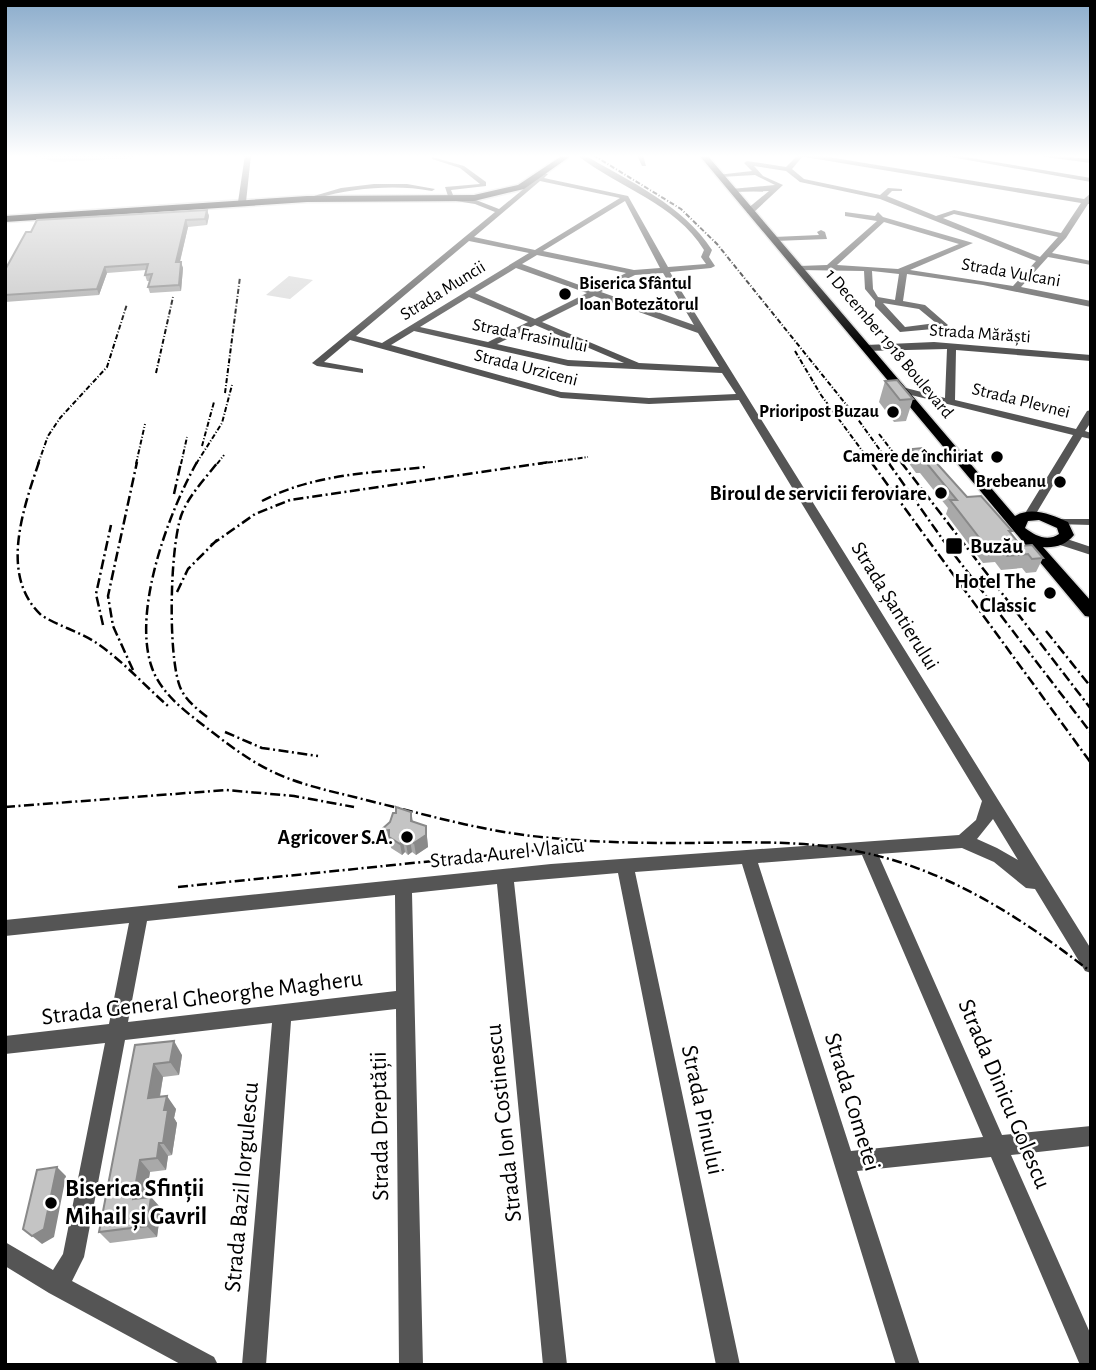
<svg xmlns="http://www.w3.org/2000/svg" width="1096" height="1370" font-family="'Alegreya Sans',sans-serif">
<rect width="100%" height="100%" fill="#fff"/>
<path fill="#dcdcdc" d="M30,155H137L136,158L56,162Z
M289,276L313,280L290,299L266,295Z"/>
<g fill="none" stroke-linecap="round" stroke-linejoin="round">
<g stroke="#dbdbdb" stroke-width="3">
<path id="major" d="M563,155H572L524,189L474,201L307,202L5,222V216L307,196L474,195L518,185Z
M699,155H707L1015,516C1032,506 1052,515 1068,522L1074,535C1066,545 1055,548 1043,547L1091,601V617L1085,616ZM1039,520L1057,528L1059,534C1047,542 1036,536 1025,528L1028,521Z"/>
</g>
<path fill="#555" fill-rule="evenodd" d="M245,155H251L246,202L242,204L238,202Z
M577,155H584C629,181 683,205 712,250L709,257L715,266L711,268L670,272L675,281L1091,949V973L1085,971L1035,889L1026,888L994,862L962,848L878,854L1002,1135L1091,1126V1146L1011,1155L1091,1335V1365H1080L991,1157L857,1171L920,1365H896L742,864L635,872L740,1365H716L618,873L514,882L567,1365H543L497,884L412,893L423,1365H399L396,1009L291,1021L266,1365H242L272,1023L125,1040L84,1257L72,1281L214,1357L218,1365H182L49,1293L5,1266V1242L53,1270L63,1254L105,1043L5,1054V1036L109,1024L129,923L5,936V920L551,864L959,835L976,820L982,801L739,400L649,404L561,398L350,340L324,362L363,369V373L317,366L312,363L495,212L475,204L450,200V198L476,200L499,209L543,173L548,174L544,178L628,196L668,267L706,264L701,257L704,250C675,203 619,188 577,155ZM540,181L620,198L535,250L474,237ZM625,201L660,268L634,270L543,251ZM469,241L529,253L382,343L356,336ZM537,255L626,273L593,290L522,264ZM516,268L587,293L535,319L475,293ZM663,273L694,325L601,292L635,275ZM594,296L698,333L719,367L639,363L542,322ZM469,297L528,322L488,342L420,327ZM535,325L624,363L568,360L497,344ZM414,331L568,366L722,373L736,394L649,398L561,392L391,345ZM993,819L1018,860L997,848L977,839ZM862,855L983,1137L851,1151L758,863ZM395,895L396,991L128,1022L147,921Z
M637,155H643L646,166H642Z
M798,155H816L1084,199L1091,193V204H1088L1066,238L1052,253L1091,261V265L1048,257L1021,287L1091,301V307L983,285L907,274L903,301L925,305L948,325L944,328L900,332L875,306V301L865,289L864,271L799,270L795,268L799,266L827,265L877,221L845,216V212L875,216L878,212L883,217L973,243L910,270L1013,286L1036,261L880,199L800,182L786,171L754,166L763,176L783,185L753,213H747V209L769,191L733,192L731,189L775,185L755,175L720,177L717,175L752,171L744,163L747,161L786,167ZM803,156L805,157L1081,203L1061,233L954,210L936,216L887,196L892,191H902V189L888,188L880,195L804,179L792,169ZM954,214L1058,237L1040,257L943,218ZM884,222L959,244L898,269L837,265ZM872,271L899,274L895,300L878,297L873,289ZM883,303L919,309L936,323L905,327Z
M940,155H953L1091,178V182Z
M1043,155L1091,159V163L1046,157Z
M432,157L464,166L486,182V186L451,190L453,195L448,196L445,187L480,184L460,168L432,159Z
M374,184H407L435,189L432,191C395,184 354,188 317,198L314,196L341,188Z
M821,230L825,232L827,239L774,241L770,239L774,237L819,235L817,232Z
M934,342L1091,355V361L956,350L955,400L1076,429L1087,411L1091,410V422L1085,431L1091,433V439L1082,437L1034,517H1026L1024,515L1073,435L899,392V388L902,387L945,398L947,349L866,351L861,348L866,345Z
M1059,519H1091V525L1055,524V520Z
M1061,537L1091,547V555L1057,544L1055,541Z"/>
<use href="#major" fill="#000" fill-rule="evenodd"/>
<path stroke="#000" stroke-width="2" stroke-dasharray="5 2 1 2" stroke-linecap="butt" d="M593,155L681,209L717,244L857,418L890,464
M795,351L821,395L872,464
M156,373L173,297
M225,393L240,277
M879,434L902,464
M202,446L214,402
M38,464L48,436L60,418L107,367L127,304
M136,464L145,424
M181,464L187,437
M196,464L222,423L232,385
M217,464L224,455
M538,464L588,457"/>
<path stroke="#000" stroke-width="2.5" stroke-dasharray="10 3.5 2 3.5" stroke-linecap="butt" d="M39,462C22,512 0,576 41,615C58,626 78,631 95,642C121,659 144,685 168,706
M197,462C169,512 133,608 151,665C159,691 182,709 203,725C224,741 245,758 269,770C301,786 336,792 370,801C431,816 489,833 552,838C593,842 635,843 676,843C736,843 797,839 856,851C945,868 1021,917 1091,972
M871,462L1091,763
M888,462L943,540L1091,733
M901,462L1091,709
M174,494L181,462
M262,501C313,474 370,473 426,467
M211,545L255,514L290,500L550,462
M177,592L188,569L217,540
M103,625L96,594L111,525
M1046,631L1091,687
M133,670L113,626L108,596L137,462
M207,717C196,708 183,698 179,684C168,650 170,550 181,516C188,496 205,479 218,462
M225,732L262,748L318,756
M5,807L226,790L294,796L354,807
M178,887L570,847"/>
</g>
<path fill="#a9a9a9" d="M207,210L209,216L207,225L188,227L180,262L183,268L181,291L150,293L148,287L150,281H147L145,275L146,270L107,273L99,295L5,302V270Z
M885,381L913,399L906,421L894,422L879,402Z
M912,449L967,497L1012,531L1011,533L1021,546L1043,558L1036,572L1026,573L1022,568L1001,570L995,562L983,563L946,514L948,508L920,473H916L908,462Z
M411,812L413,821L427,838L428,847L416,855L412,852L408,855L405,852L402,855L391,848L390,842H382L380,831L390,822Z
M135,1045L182,1055L179,1075L163,1077L160,1097L176,1109L174,1118L177,1123L172,1155L168,1156L166,1170L150,1172L146,1198L161,1208L157,1237L110,1243L99,1232Z"/>
<path fill="#898989" d="M207,210L209,216L207,225L205,219Z
M186,220L188,227L178,269L176,262Z
M181,262L183,268L181,291L179,285Z
M105,267L107,273L99,295L97,289Z
M426,826L428,847L416,855L414,843Z
M410,840L412,852L408,855L406,844Z
M403,841L405,852L402,855L400,844Z
M174,1041L182,1055L179,1075L170,1062Z
M154,1064L163,1077L157,1111L148,1098Z
M167,1096L176,1109L174,1118L177,1123L172,1155L163,1143L164,1110Z
M159,1143L168,1156L166,1170L157,1158Z
M140,1160L150,1172L143,1210L133,1199Z
M57,1167L66,1176L54,1237L42,1244L32,1236Z
M151,1197L161,1208L157,1237L147,1226Z"/>
<path fill="#c4c4c4" stroke="#898989" stroke-width="2" d="M207,210L205,219L186,220L176,262H181L179,285L148,287L152,274L145,275L148,264L105,267L97,289L5,295V270L26,232H31L37,220Z
M897,380L913,399L900,400L885,381Z
M923,448L967,497L981,496L1012,531H1009L1021,546L1032,545L1043,558L1032,559L1028,554L1007,556L1001,548L988,549L950,500H957L924,460H920L912,449Z
M396,807L411,812V821L426,826V835L414,843L410,840L406,844L403,841L400,844L389,837V830L380,831L390,822L393,813H396Z
M174,1041L170,1062L154,1064L148,1098L167,1096L164,1110H168L163,1143H159L157,1158L140,1160L133,1199L151,1197L147,1226L99,1232L135,1045Z
M57,1167L44,1229L32,1236L23,1229L37,1170Z"/>
<linearGradient id="sky" x2="0" y2="1"><stop stop-color="#8cadcc"/><stop offset="0.45" stop-color="#fff"/><stop offset="1" stop-color="#fff" stop-opacity="0"/></linearGradient>
<rect width="1096" height="347" fill="url(#sky)"/>
<g fill="#000" stroke="#fff" stroke-width="2.5">
<circle cx="565" cy="294" r="7"/>
<circle cx="893" cy="412" r="7"/>
<circle cx="997" cy="457" r="7"/>
<circle cx="1060" cy="482" r="7"/>
<circle cx="941" cy="493" r="7"/>
<rect x="945" y="537" width="18" height="18" rx="3.5"/>
<circle cx="1050" cy="593" r="7"/>
<circle cx="407" cy="837" r="7"/>
<circle cx="51" cy="1203" r="7"/>
</g>
<g text-anchor="middle" dominant-baseline="central" stroke-width="5" stroke-linejoin="round" paint-order="stroke">
<g font-size="18" fill="#000" stroke="#fff">
<text transform="translate(1011 273) rotate(10)">Strada Vulcani</text>
<text transform="translate(443 291) rotate(-32)">Strada Muncii</text>
<text transform="translate(980 334) rotate(4)">Strada Mărăști</text>
<text transform="translate(530 336) rotate(11)">Strada Frasinului</text>
<text transform="translate(889 344) rotate(50)">1 December 1918 Boulevard</text>
<text transform="translate(526 368) rotate(14)">Strada Urziceni</text>
<text transform="translate(1021 401) rotate(14)">Strada Plevnei</text>
</g>
<g font-size="18" font-weight="bold" fill="#000" stroke="#fff" text-anchor="end">
<text x="579" y="284" text-anchor="start">Biserica Sfântul<tspan x="579" dy="21">Ioan Botezătorul</tspan></text>
<text x="879" y="412">Prioripost Buzau</text>
<text x="983" y="457">Camere de închiriat</text>
<text x="1046" y="482">Brebeanu</text>
</g>
<g font-size="21" font-weight="bold" fill="#000" stroke="#fff" text-anchor="end">
<text x="927" y="493">Biroul de servicii feroviare</text>
<text x="970" y="546" text-anchor="start">Buzău</text>
<text x="1036" y="581">Hotel The<tspan x="1036" dy="24">Classic</tspan></text>
<text x="393" y="837">Agricover S.A.</text>
</g>
<g font-size="21" fill="#000" stroke="#fff">
<text transform="translate(895 606) rotate(58)">Strada Șantierului</text>
<text transform="translate(507 853) rotate(-6)">Strada Aurel Vlaicu</text>
</g>
<g font-size="24" fill="#000" stroke="#fff">
<text transform="translate(202 998) rotate(-7)">Strada General Gheorghe Magheru</text>
<text transform="translate(1004 1094) rotate(67)">Strada Dinicu Golescu</text>
<text transform="translate(852 1102) rotate(73)">Strada Cometei</text>
<text transform="translate(702 1110) rotate(78)">Strada Pinului</text>
<text transform="translate(504 1123) rotate(-96)">Strada Ion Costinescu</text>
<text transform="translate(380 1126) rotate(-91)">Strada Dreptății</text>
<text transform="translate(242 1187) rotate(-85)">Strada Bazil Iorgulescu</text>
</g>
<g font-size="24" font-weight="bold" fill="#000" stroke="#fff" text-anchor="start">
<text x="65" y="1189">Biserica Sfinții<tspan x="65" dy="28">Mihail și Gavril</tspan></text>
</g>
</g>
<rect width="1096" height="1370" fill="none" stroke="#000000" stroke-width="14"/>
</svg>
